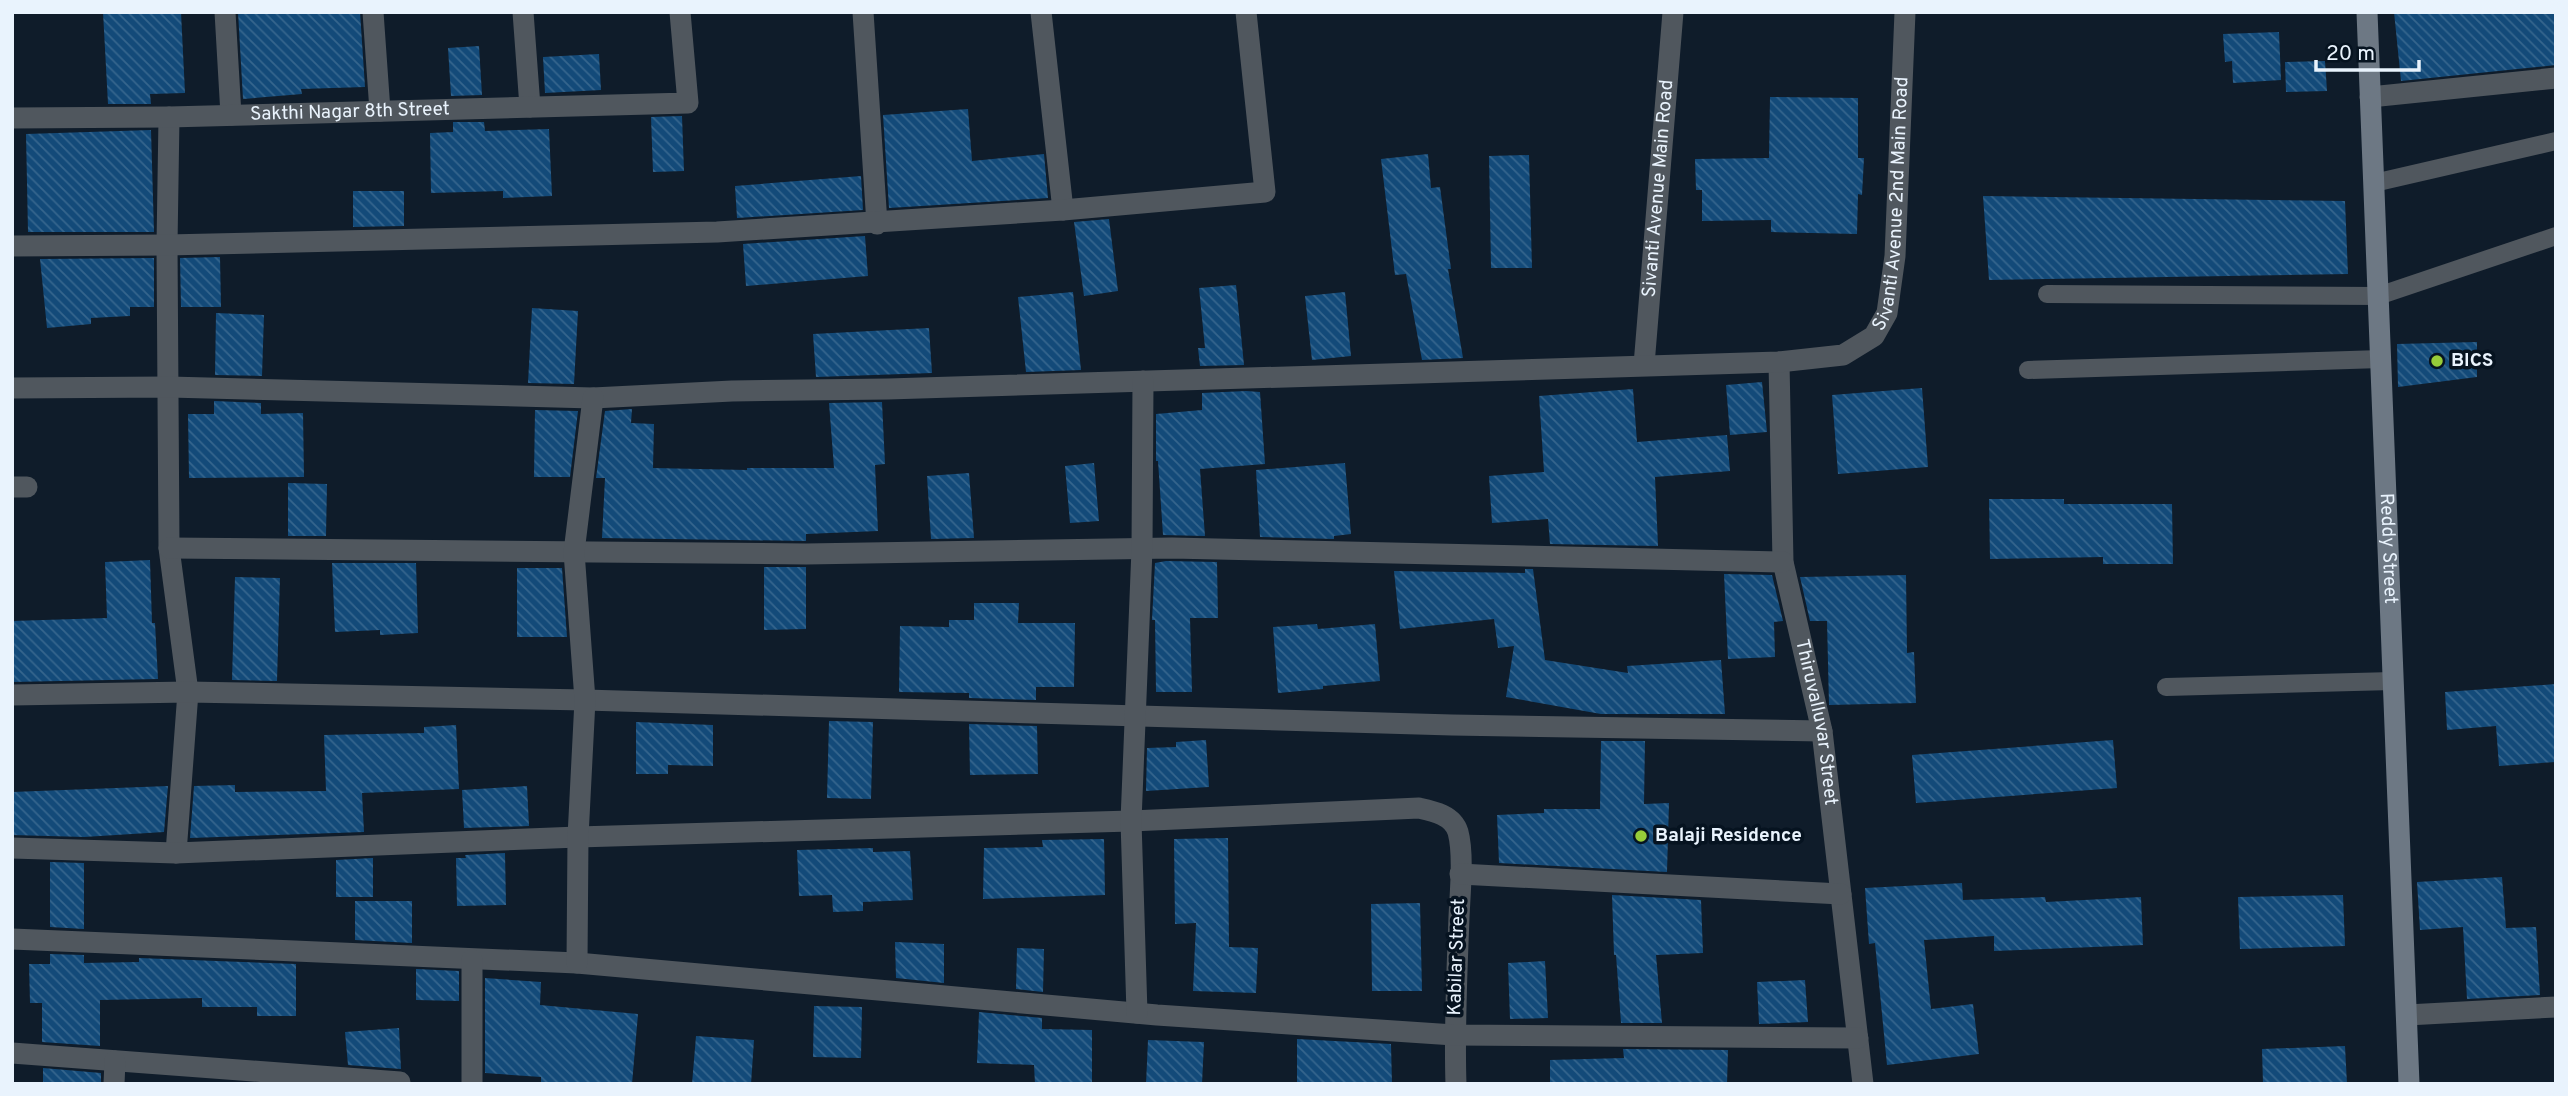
<svg xmlns="http://www.w3.org/2000/svg" width="2568" height="1096" font-family="Overpass,sans-serif">
<defs>
<pattern id="building-back-hatch" width="6" height="6" patternUnits="userSpaceOnUse" patternTransform="scale(1.75)"><rect width="6" height="6" fill="#134a79"/><path d="M-1 5l2 2M0 0l6 6M5-1l2 2" fill="none" stroke="#35658d"/></pattern>
</defs>
<rect width="100%" height="100%" fill="#0f1c2a"/>
<path fill="url(#building-back-hatch)" d="M103,12H181L185,93L150,94L151,104H108Z
M238,12H360L365,87L301,89L302,94L243,99Z
M2394,12H2556V65L2401,81Z
M2279,32L2281,80L2233,83L2232,61L2225,62L2223,34Z
M479,46L482,95L451,96L448,48Z
M599,54L601,90L545,93L543,57Z
M2325,61L2327,91L2286,92L2285,62Z
M1770,97L1858,98V158H1864L1862,195L1858,194L1857,234L1771,232V220L1702,221V190H1696L1695,159L1769,158Z
M968,109L972,161L1044,154L1048,198L889,208L883,115Z
M682,116L684,171L653,172L651,117Z
M453,122H484L485,131L549,129L552,196L503,198V191L431,193L430,133L453,132Z
M151,130L154,232H28L26,134Z
M1428,154L1431,188L1440,187L1451,269H1448L1463,358L1422,360L1406,274L1395,275L1381,159Z
M1529,155L1532,268H1491L1489,156Z
M861,176L863,210L737,218L735,186Z
M353,191H404V226L353,227Z
M1983,196L2345,201L2348,274L1989,280Z
M1109,219L1118,291L1084,296L1074,222Z
M865,236L868,276L746,286L743,244Z
M220,257L221,307H181L180,258Z
M154,258V307H130V316L91,318V324L47,328L40,259Z
M1236,285L1244,365L1200,366L1198,348H1205L1199,288Z
M1073,292L1081,370L1026,372L1018,297Z
M1345,292L1351,356L1312,360L1305,296Z
M532,308L578,311L574,384L528,383Z
M216,313L264,315L262,376L215,375Z
M929,328L932,373L816,377L813,334Z
M2477,342V377L2398,387L2397,344Z
M1762,382L1767,432L1730,435L1726,385Z
M1922,388L1928,467L1838,474L1832,395Z
M1633,389L1637,442L1727,435L1730,471L1655,477L1658,546L1550,544L1548,519L1492,523L1489,476L1544,472L1539,396Z
M1246,391L1260,392L1265,464L1200,469L1205,536L1163,535L1158,461H1156V414L1202,410V393Z
M214,401L261,403V414L303,413L304,477L189,478L188,414H214Z
M882,402L885,464L875,465L878,531L806,534V541L602,538L605,478H596L605,411L632,409L631,423L654,424L653,468L747,470V468H834L829,403Z
M535,410L578,411L570,477H534Z
M1094,463L1099,521L1070,523L1065,466Z
M1345,463L1351,534L1334,536V539L1260,537L1256,470Z
M969,473L974,538L931,539L927,476Z
M288,483L327,484L326,536H288Z
M1989,499H2064V504H2172L2173,564H2103V557L1990,559Z
M150,560L152,623H155L158,679L12,682V621L107,618L105,562Z
M1166,561L1217,562L1218,618H1190L1192,692H1156L1155,620H1152L1155,563Z
M332,563H416L418,633L380,635V630L335,632Z
M764,567H806V629L764,630Z
M517,568H562L567,637H517Z
M1525,569H1533L1545,660L1628,673L1627,666L1721,660L1725,714H1601L1506,697L1514,646L1498,648L1494,619L1400,629L1394,571L1525,573Z
M1724,574L1772,575L1783,621L1774,622L1775,657L1728,659Z
M1906,575L1907,653L1914,652L1916,703L1829,705L1827,621H1810L1800,577Z
M235,577L280,578L277,681L232,680Z
M974,603H1019L1018,623H1075L1074,687H1036V700L969,698V693L899,692L900,626L949,627V620H974Z
M1317,624L1318,629L1375,624L1380,681L1323,686V689L1278,693L1273,627Z
M2556,684V762L2499,766L2496,726L2447,730L2445,692Z
M829,721L873,722L871,799L827,798Z
M636,722L713,725V766L668,765V774H636Z
M969,724L1037,726L1038,774L970,775Z
M456,725L459,789L362,793L364,832L190,838L194,786L235,785V792L326,791L324,735L424,733V727Z
M1206,740L1209,787L1146,791L1147,748L1176,747V742Z
M2113,740L2117,788L1916,803L1912,755Z
M1601,741H1645L1644,804L1669,803L1667,872L1499,863L1497,815L1544,813V809H1600Z
M168,786L164,832L84,837L12,835V792Z
M527,786L529,826L464,828L462,790Z
M1228,838L1229,947L1258,948L1256,993L1193,991L1196,923L1175,924L1174,839Z
M1104,839L1105,895L983,899L984,848L1043,847L1042,840Z
M873,848V852L910,851L913,900L863,902V911L833,912L832,895L799,896L797,850Z
M505,853L506,905L457,906L456,858H466L465,855Z
M373,858V897H336V860Z
M50,862L84,863V929L50,927Z
M2502,877L2506,928L2536,927L2540,995L2467,999L2463,927L2420,930L2417,882Z
M1962,883L1963,900L2045,897L2046,902L2141,897L2143,945L1994,951V936L1924,940L1931,1009L1973,1004L1979,1054L1887,1065L1875,943L1869,944L1865,888Z
M1612,895L1701,900L1703,953L1656,955L1662,1023H1621L1616,955H1614Z
M2343,895L2345,946L2240,949L2238,897Z
M355,901H412V943L355,940Z
M1420,903L1422,991H1372L1371,904Z
M895,942L944,944V983L896,978Z
M1017,948L1044,949L1043,992L1016,989Z
M50,954L84,955V963L139,962V958L296,964V1016H257V1007H202V998L100,1000V1046L42,1042V1003H30L29,964H50Z
M1545,961L1548,1018L1510,1019L1508,963Z
M416,969L459,971V1001L416,1000Z
M485,978L541,982L540,1005L638,1014L632,1084H541V1077L485,1073Z
M1805,980L1808,1022L1759,1024L1757,982Z
M814,1006L862,1007L861,1058L813,1057Z
M979,1012L1042,1018V1029L1092,1030V1084H1035L1034,1065L977,1063Z
M399,1028L401,1069L348,1065L345,1032Z
M696,1036L754,1040L751,1084H692Z
M1297,1039L1391,1044L1392,1084H1297Z
M1148,1040L1204,1042L1202,1084H1146Z
M2345,1046L2347,1084H2263L2262,1049Z
M1623,1049L1728,1050L1727,1084H1550V1060L1624,1058Z
M43,1068L101,1073V1084H43Z"/>
<g fill="none" stroke-linecap="round" stroke-linejoin="round">
<path stroke="#50575e" stroke-width="18" d="M2374,183L2556,141
M2047,294L2378,296L2556,236
M2028,370L2381,359
M2166,687L2393,681"/>
<g stroke="#50575e" stroke-width="21">
<path d="M225,12L231,115"/>
<path d="M373,12L380,111"/>
<path d="M523,12L530,107"/>
<path d="M863,12L877,224"/>
<path d="M1041,12L1063,210"/>
<path d="M2370,97L2556,78"/>
<path d="M169,117L167,245L169,548L188,692L176,853"/>
<path id="s1" d="M12,118L169,117L688,103L680,12"/>
<path d="M12,246L167,245L717,232L1063,210L1265,192L1246,12"/>
<path id="s2" d="M1779,362L1783,562L1822,731L1863,1084"/>
<path id="s3" d="M1644,365L1673,12"/>
<path id="s4" d="M12,388L169,387L593,398L732,391L888,389L1779,362L1843,355L1874,336L1887,313L1895,256L1905,12"/>
<path d="M12,487H27"/>
<path d="M169,548L806,554L1172,548L1783,562"/>
<path d="M12,695L188,692L585,700L1452,725L1822,731"/>
<path d="M12,848L176,853L578,837L1131,821L1419,808C1433,811 1453,815 1458,832C1464,854 1460,894 1459,917C1457,973 1454,1028 1456,1084"/>
<path d="M1460,874L1841,894"/>
<path d="M12,939L577,963L1157,1015L1454,1035L1858,1038"/>
<path d="M577,963L578,837L585,700L574,552L593,398"/>
<path d="M1137,1013L1131,821L1142,549L1143,381"/>
<path d="M2407,1015L2556,1007"/>
<path d="M12,1053L400,1082"/>
<path d="M114,1084L115,1061"/>
<path d="M472,1084V960"/>
</g>
<path stroke="#6d7884" stroke-width="21" id="s5" d="M2367,12L2409,1084"/>
</g>
<g fill="#97cc39" stroke="#061320" stroke-width="2.5">
<circle cx="2437" cy="361" r="7"/>
<circle cx="1641" cy="836" r="7"/>
</g>
<g text-anchor="middle" dominant-baseline="central" stroke-width="7" stroke-linejoin="round" paint-order="stroke">
<g font-size="19" fill="#e9f3fd" stroke="#061320">
<text stroke="none"><textPath href="#s1" startOffset="338">Sakthi Nagar 8th Street</textPath></text>
<text stroke="none"><textPath href="#s3" startOffset="177">Sivanti Avenue Main Road</textPath></text>
<text stroke="none"><textPath href="#s4" startOffset="2004">Sivanti Avenue 2nd Main Road</textPath></text>
<text stroke="none"><textPath href="#s5" startOffset="537">Reddy Street</textPath></text>
<text stroke="none"><textPath href="#s2" startOffset="364">Thiruvalluvar Street</textPath></text>
<text transform="translate(1457 957) rotate(-88)">Kabilar Street</text>
</g>
<g font-size="19" font-weight="bold" fill="#e9f3fd" stroke="#061320" text-anchor="start">
<text x="2451" y="361">BICS</text>
<text x="1655" y="836">Balaji Residence</text>
</g>
</g>
<rect width="2568" height="1096" fill="none" stroke="#e9f3fd" stroke-width="28"/>
<path d="M2316 60v10h103v-10" fill="none" stroke="#e9f3fd" stroke-width="3.5"/>
<text x="2326" y="60" font-size="21" fill="#e9f3fd" stroke="#061320" stroke-width="5" paint-order="stroke">20 m</text>
</svg>
